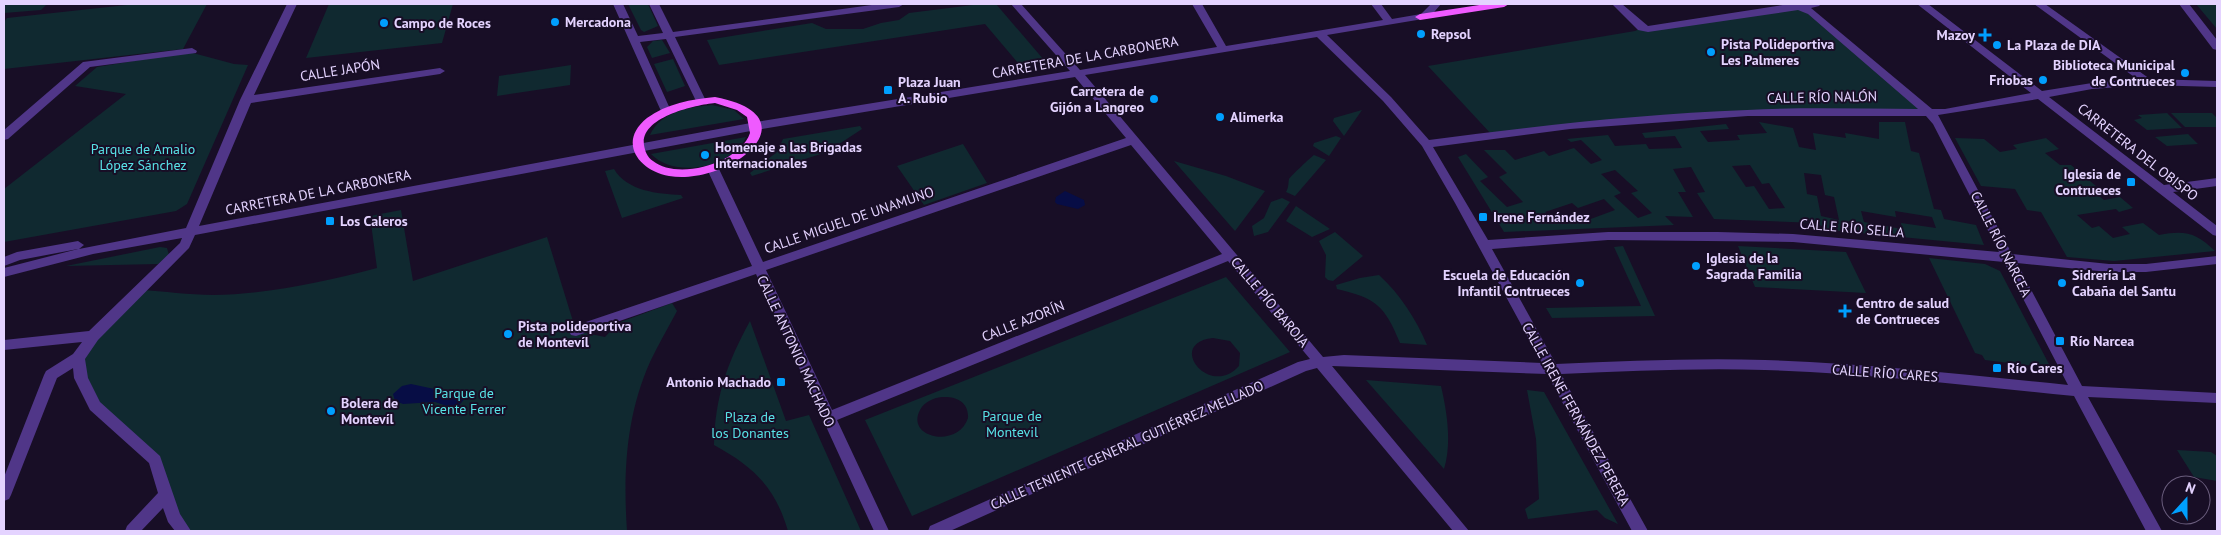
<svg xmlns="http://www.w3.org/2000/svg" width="2221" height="535" font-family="'PT Sans',sans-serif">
<rect width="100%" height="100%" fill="#180e26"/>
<path fill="#102930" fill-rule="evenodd" d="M4,4H47L41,10L4,13Z
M136,4H207L183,49L4,69V22L7,18Z
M329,4H453L442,43L306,58Z
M628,4H648L658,26L644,32L641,30Z
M981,4H996L1044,60L1018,63L985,24L719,65L707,40L812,23L826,29H863L881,23L899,20L909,13Z
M2196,4H2217V29Z
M1801,7L1930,113H1748L1492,135L1428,66L1635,31L1642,28Z
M662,40L670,53L652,58L647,47L653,41Z
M193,53L234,64L248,65L187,204L176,211L4,242V189L126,94L75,86L97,67L176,54Z
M673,59L685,86L667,92L654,64Z
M571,65L570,85L497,96L499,76Z
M712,105L734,110L744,119L650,135C660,112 689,107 712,105Z
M1362,110L1344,136L1333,121L1334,118Z
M2167,113L2182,128L2147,130L2134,120L2142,118L2138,115Z
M2171,113H2212L2217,118V127H2185Z
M1759,122L1793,128L1799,147L1816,150L1813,133L1846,138L1845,133L1879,139V122H1905L1911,151L1919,153L1934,209L1941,210L1944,219L1976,225L1984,245L1829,230L1816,223L1714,219L1697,193L1705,192L1691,167L1673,169L1686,192H1678L1693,217L1665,216L1674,225L1504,232L1458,157L1466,154L1488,177L1480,181L1507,207L1523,202L1499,177L1507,173L1484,150H1505L1515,160L1544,151L1549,156L1574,148L1591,164L1602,160L1581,140L1571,142L1567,139L1608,135L1615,146L1646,144L1649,149L1682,148L1675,136L1645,138L1642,133L1726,124L1729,129L1700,131L1708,142L1740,140L1737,135L1767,133ZM1750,165L1762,184L1769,183L1785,208L1769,209L1754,186L1746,187L1732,166ZM1615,170L1638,191L1631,193L1652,213L1638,218L1614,196L1621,193L1601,174ZM1804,173L1821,175L1825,195L1834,197L1839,220L1821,216L1817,196L1807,194ZM1604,199L1615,210L1588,220L1582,214L1556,223L1545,212L1572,203L1578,208ZM1861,211L1896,217L1895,211L1932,217L1936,228L1901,223L1902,229L1864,222Z
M860,126L862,129L827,152L752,176L750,173L777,152L783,139Z
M2188,134L2198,144L2167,146L2155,137Z
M1336,136L1341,138L1329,156L1313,146L1314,143Z
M746,137C732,168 675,179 651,154Z
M1955,138L1984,139L2000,152L2017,149L2013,145L2046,138L2059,149L2045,153L2060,165H2071L2096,186L2089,188L2104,200L2120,197L2133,208L2119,212L2116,209L2077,215L2092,228L2099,226L2113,238L2130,234L2122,227L2143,223L2159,235C2186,230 2196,233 2215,251L2114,261L2067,257L2041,212L2027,210L2015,189L1981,186Z
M963,144L987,183L924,205L897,166Z
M1314,155L1326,160L1295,196L1286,192C1289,187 1288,184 1289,179C1291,176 1311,157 1314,155Z
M1174,161L1226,176L1265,191L1235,231Z
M614,169C627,191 658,194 681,195L683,198L622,218L605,171Z
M1282,198L1290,202L1268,232L1254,236L1252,226L1264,218L1271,202Z
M1296,206L1330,229L1312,237L1286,221Z
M401,210L413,281L547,237L576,331L605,337L618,323L672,303L677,311C668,328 658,345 650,362C626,416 623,473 627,531H184L173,517L155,460L95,406L78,358L140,290C164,291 189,295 213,295C269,294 323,282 377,268L370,216Z
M1335,232L1363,256L1333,281L1328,280L1325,277L1326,255L1319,241Z
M1623,246L1655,316L1552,318L1546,308L1641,306L1614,247Z
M1738,246L1846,252L1866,293L1755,287Z
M160,247L167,248L169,255L158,264L66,266Z
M1929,258L1985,264L2000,271L2051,368L1985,360L1982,355L1975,353Z
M1379,275C1400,294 1416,319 1427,345L1400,343C1385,306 1376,298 1337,289L1336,285L1360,278Z
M1226,277L1290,352L912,516L865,420ZM1213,338L1230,341L1240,353L1239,366C1210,399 1165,343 1213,338ZM942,397C956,396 969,402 968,418C958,449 905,438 920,410C924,402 933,398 942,397Z
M750,321L786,421L809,415L861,531H788C775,487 754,467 714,445C715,397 727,363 750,321Z
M1366,380L1441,386C1447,412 1452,443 1444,469Z
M1527,390L1544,392L1618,524L1605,518L1597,510L1528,519L1525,509L1539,499L1536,439Z
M2177,450L2211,452L2217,456V481L2194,477Z"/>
<path fill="#070d45" d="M1065,191L1084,200L1085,205L1078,209L1057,204L1055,202L1056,197Z
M411,384L467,396L456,409L435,402L403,404L395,401L393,394L402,386Z"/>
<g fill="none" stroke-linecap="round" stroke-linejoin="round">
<path fill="#503688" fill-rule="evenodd" d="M287,4H297L254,95L440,68L445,71L440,74L251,103L199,226L756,122L1070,71L1011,4H1021L1080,70L1217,47L1192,4H1202L1226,46L1383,20L1371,4H1381L1392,19L1421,14L1431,4H1441L1429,18L1327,35L1391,97L1429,140C1535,126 1640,114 1747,110C1804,107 1861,109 1918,109L1808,14L1798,10L1648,32L1638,30L1612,4H1622L1648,26L1789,4H1821L1819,6L1811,8L1932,109H1945L2031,93L1917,4H1928L2042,91L2092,83L2137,79L2034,4H2045L2150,79L2217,81V87L2147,85L2092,89L2049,97L2164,185L2217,178V186L2173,192L2217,226V236L2213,235L2038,99L1938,115L2012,254L2109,264H2146L2217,256V264L2146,272H2109L2017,263L2082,386L2217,393V403L2088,397L2162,531H2146L2074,396C1971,386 1868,373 1765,370C1697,368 1629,371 1561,374L1648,531H1632L1547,374L1332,366L1469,531H1453L1317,368L1306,371L950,531H928L930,526L1298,362L1310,359L1228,261L837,420L889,531H874L756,274L576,336L571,335L569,331L571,327L752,266L707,169L709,166L713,165L719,169L763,262L1126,138L1075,77L756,130L195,235L189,248L98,340L85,359L88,378L100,402L160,456L180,514L191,531H175L168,522L163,508L141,531H125L127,526L158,493L149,463L90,410L74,378L73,368L57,378L11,495L9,499L4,501V477L44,375L46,371L73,354L82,342L4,350V340L89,331L180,243L182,238L93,254L4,277V268L78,249L20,260L4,266V257L17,252L78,241L84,245L79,249L186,228L240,100ZM1317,37L1383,101L1422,146L1455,203L1542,363L1344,355L1323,357L1085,75ZM1748,116H1926L1933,124L1999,252L1793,234L1718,232H1608L1488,240L1433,147L1570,129ZM1131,145L1222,254L832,410L766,270ZM1608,240L1793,242L2004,262L2068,385C1967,375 1866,363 1765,360C1695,358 1625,361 1556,364L1492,249Z
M613,4H623L638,36L663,33L649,4H659L673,32L879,4H904L899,7L675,37L706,101L701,104L696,101L666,39L640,42L671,111L666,114L661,111Z
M2179,4H2189L2217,40V50L2213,49Z
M192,48L197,51L196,53L90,67L8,139L4,140V130L83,62Z"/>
<path fill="#ef5aff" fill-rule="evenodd" d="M1486,4H1509L1504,7L1420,20L1415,17L1420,14Z
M715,97C816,116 731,186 669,176C639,171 617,142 647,118C666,104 692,99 715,97ZM715,103L737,110L747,117L750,133C740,163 678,181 653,161C647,157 645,151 644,145C640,117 695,105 715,103Z"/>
</g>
<g fill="#009ffe" stroke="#180e26" stroke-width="2">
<circle cx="555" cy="22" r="5"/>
<circle cx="384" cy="23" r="5"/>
<circle cx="1421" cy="34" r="5"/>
<path d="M1982.5 27.5h5v5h5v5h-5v5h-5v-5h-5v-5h5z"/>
<circle cx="1997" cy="45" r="5"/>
<circle cx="1711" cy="52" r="5"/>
<circle cx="2185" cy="73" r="5"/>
<circle cx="2043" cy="80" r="5"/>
<rect x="883" y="85" width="10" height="10" rx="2.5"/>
<circle cx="1154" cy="99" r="5"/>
<circle cx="1220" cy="117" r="5"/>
<circle cx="705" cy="155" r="5"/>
<rect x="2126" y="177" width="10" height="10" rx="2.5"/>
<rect x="1478" y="212" width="10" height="10" rx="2.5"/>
<rect x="325" y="216" width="10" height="10" rx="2.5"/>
<circle cx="1696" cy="266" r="5"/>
<circle cx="1580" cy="283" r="5"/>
<circle cx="2062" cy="283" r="5"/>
<path d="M1842.5 303.5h5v5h5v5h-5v5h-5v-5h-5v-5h5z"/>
<circle cx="508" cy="334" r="5"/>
<rect x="2055" y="336" width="10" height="10" rx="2.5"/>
<rect x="1992" y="363" width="10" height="10" rx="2.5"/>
<rect x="776" y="377" width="10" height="10" rx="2.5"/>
<circle cx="331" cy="411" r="5"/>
</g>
<g text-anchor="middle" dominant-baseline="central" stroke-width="4" stroke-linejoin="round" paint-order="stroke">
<g font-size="14" font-weight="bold" fill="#e4d3ff" stroke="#180e26" text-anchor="start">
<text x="565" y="22">Mercadona</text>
<text x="394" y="23">Campo de Roces</text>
<text x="1431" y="34">Repsol</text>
<text x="1975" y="35" text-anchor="end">Mazoy</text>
<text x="1721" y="44">Pista Polideportiva<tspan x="1721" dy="16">Les Palmeres</tspan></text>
<text x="2007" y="45">La Plaza de DIA</text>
<text x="2175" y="65" text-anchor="end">Biblioteca Municipal<tspan x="2175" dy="16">de Contrueces</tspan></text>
<text x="2033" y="80" text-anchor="end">Friobas</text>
<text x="898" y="82">Plaza Juan<tspan x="898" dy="16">A. Rubio</tspan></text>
<text x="1144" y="91" text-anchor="end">Carretera de<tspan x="1144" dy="16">Gijón a Langreo</tspan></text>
<text x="1230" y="117">Alimerka</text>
<text x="715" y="147">Homenaje a las Brigadas<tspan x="715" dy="16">Internacionales</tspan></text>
<text x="2121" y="174" text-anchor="end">Iglesia de<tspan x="2121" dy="16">Contrueces</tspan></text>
<text x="1493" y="217">Irene Fernández</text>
<text x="340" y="221">Los Caleros</text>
<text x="1706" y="258">Iglesia de la<tspan x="1706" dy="16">Sagrada Familia</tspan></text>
<text x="1570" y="275" text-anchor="end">Escuela de Educación<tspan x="1570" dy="16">Infantil Contrueces</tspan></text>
<text x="2072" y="275">Sidrería La<tspan x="2072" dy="16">Cabaña del Santu</tspan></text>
<text x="1856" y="303">Centro de salud<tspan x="1856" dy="16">de Contrueces</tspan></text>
<text x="518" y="326">Pista polideportiva<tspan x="518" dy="16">de Montevíl</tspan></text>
<text x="2070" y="341">Río Narcea</text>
<text x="2007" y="368">Río Cares</text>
<text x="771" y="382" text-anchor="end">Antonio Machado</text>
<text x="341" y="403">Bolera de<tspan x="341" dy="16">Montevíl</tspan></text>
</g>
<g font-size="14" fill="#e4d3ff" stroke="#180e26">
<text transform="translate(1085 57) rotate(-10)">CARRETERA DE LA CARBONERA</text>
<text transform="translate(340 70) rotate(-9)">CALLE JAPÓN</text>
<text transform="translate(1822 97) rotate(-1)">CALLE RÍO NALÓN</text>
<text transform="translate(2138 152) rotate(38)">CARRETERA DEL OBISPO</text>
<text transform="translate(318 192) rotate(-11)">CARRETERA DE LA CARBONERA</text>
<text transform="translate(849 220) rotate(-19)">CALLE MIGUEL DE UNAMUNO</text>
<text transform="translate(1852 228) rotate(5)">CALLE RÍO SELLA</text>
<text transform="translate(2001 244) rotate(63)">CALLE RÍO NARCEA</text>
<text transform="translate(1270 302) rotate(50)">CALLE PÍO BAROJA</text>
<text transform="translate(1023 321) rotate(-22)">CALLE AZORÍN</text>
<text transform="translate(796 351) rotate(65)">CALLE ANTONIO MACHADO</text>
<text transform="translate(1885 373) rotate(4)">CALLE RÍO CARES</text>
<text transform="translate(1576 414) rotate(61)">CALLE IRENE FERNÁNDEZ PERERA</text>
<text transform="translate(1127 445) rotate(-24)">CALLE TENIENTE GENERAL GUTIÉRREZ MELLADO</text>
</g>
<g font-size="14" fill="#58e2e6" stroke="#180e26">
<text x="143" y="149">Parque de Amalio<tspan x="143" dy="16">López Sánchez</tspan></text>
<text x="464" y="393">Parque de<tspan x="464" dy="16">Vicente Ferrer</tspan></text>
<text x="1012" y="416">Parque de<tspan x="1012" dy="16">Montevil</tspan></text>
<text x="750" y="417">Plaza de<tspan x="750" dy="16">los Donantes</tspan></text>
</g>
</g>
<rect width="2221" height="535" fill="none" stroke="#e4d3ff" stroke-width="10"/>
<g transform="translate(2186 500) rotate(21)"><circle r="24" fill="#180e26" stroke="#6a5d7d"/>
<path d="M0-4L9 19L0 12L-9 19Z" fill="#009ffe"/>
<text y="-8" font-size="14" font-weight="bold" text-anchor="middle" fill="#e4d3ff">N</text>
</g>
</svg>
